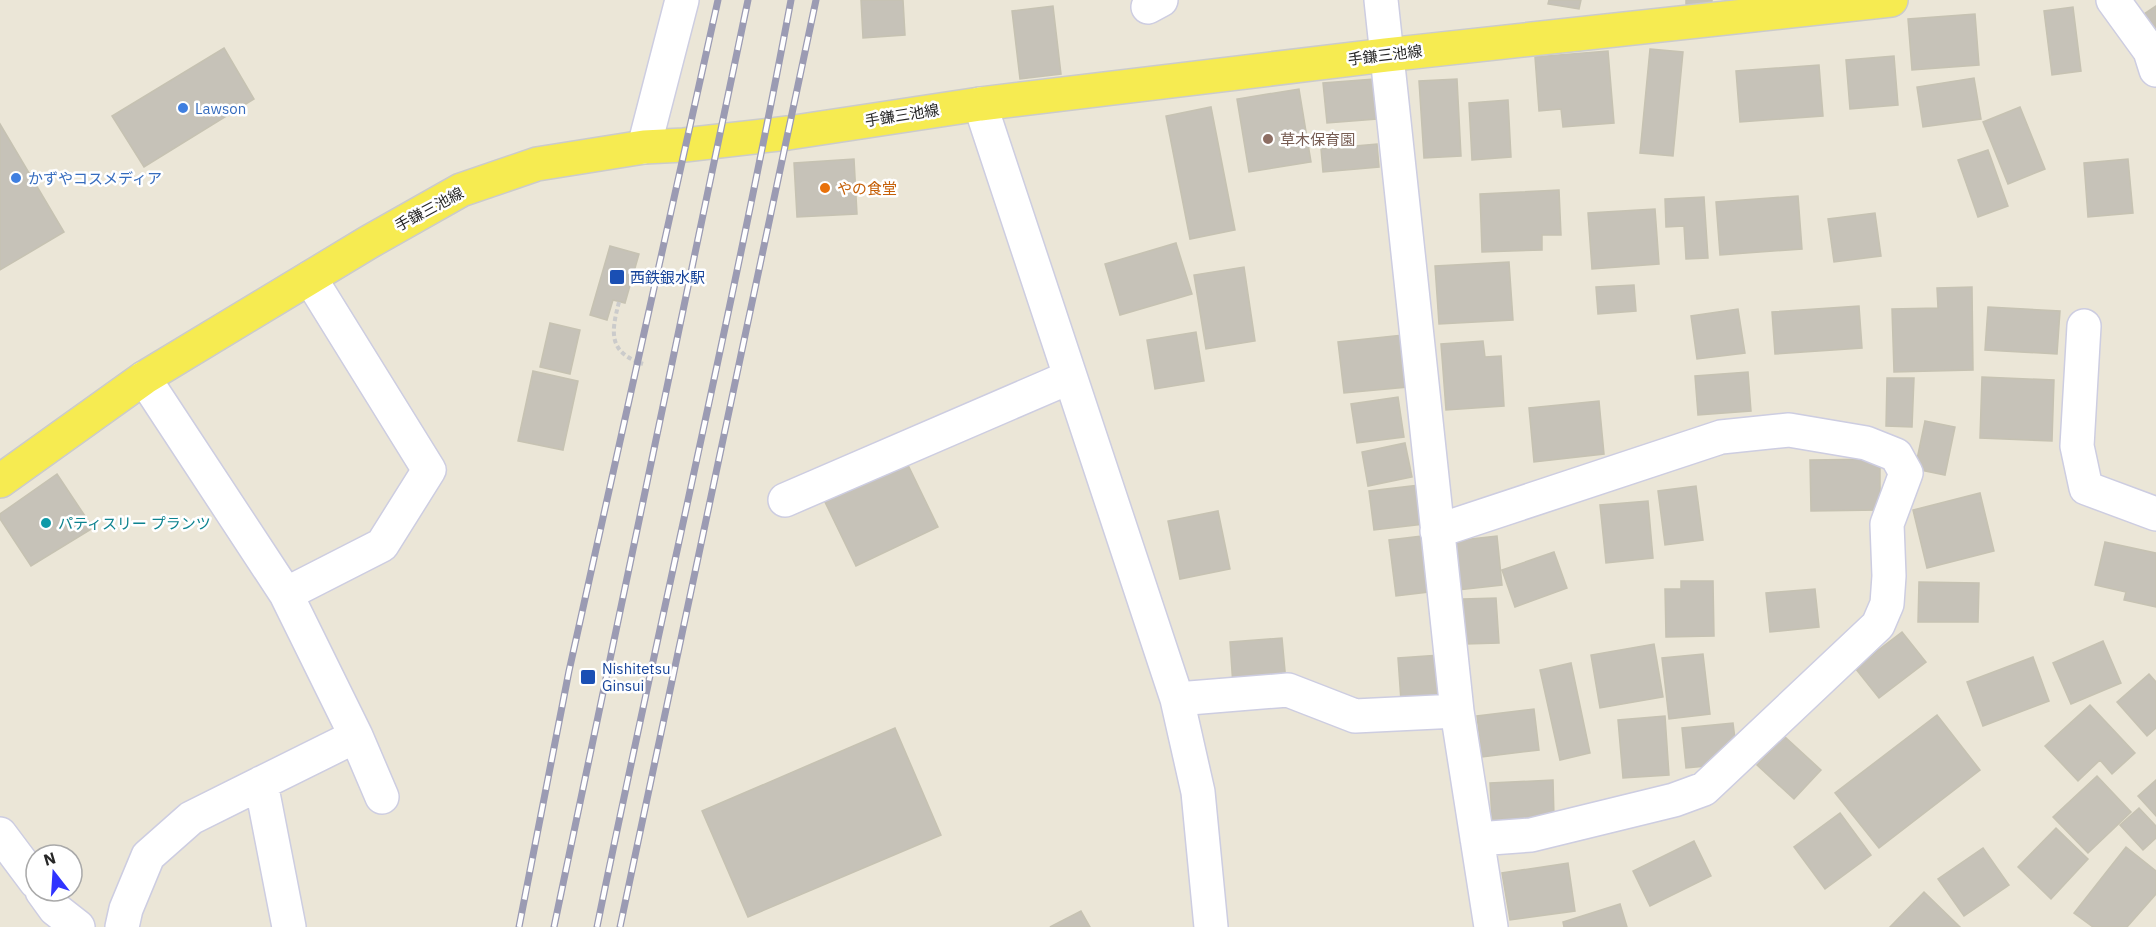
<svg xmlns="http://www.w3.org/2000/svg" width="2156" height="927" font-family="'IBM Plex Sans','Noto Sans JP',sans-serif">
<rect width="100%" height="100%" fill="#ebe6d7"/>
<path fill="#c6c2b8" stroke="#c6c2b2" stroke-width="1.5" d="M861,0H903L905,35L863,38Z
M1549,0H1581L1579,9L1548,4Z
M1686,0H1712V6L1686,4Z
M1053,6L1061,74L1020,79L1012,11Z
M2156,6V42L2141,16Z
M2073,7L2081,71L2052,75L2044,11Z
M1975,14L1979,65L1912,70L1908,19Z
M224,48L254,99L144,167L112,116Z
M1650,49L1683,52L1673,156L1640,153Z
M1608,51L1614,123L1563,127L1561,109L1539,111L1535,57Z
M1894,56L1898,105L1850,109L1846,60Z
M1819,65L1823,116L1740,122L1736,71Z
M1974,78L1981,119L1923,127L1917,87Z
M1374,79L1377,119L1327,123L1323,83Z
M1457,79L1461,156L1424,158L1419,81Z
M1299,89L1311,162L1249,172L1237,99Z
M1508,100L1511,157L1472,160L1469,103Z
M1211,107L1235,230L1190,239L1166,116Z
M2020,107L2045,169L2008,184L1983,122Z
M0,124L64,232L0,270Z
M1377,144L1379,167L1323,172L1321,149Z
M1988,150L2008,206L1978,217L1958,160Z
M854,159L857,214L797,217L794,163Z
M2128,159L2133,213L2088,217L2084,163Z
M1559,190L1561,235H1542V250L1482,252L1480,194Z
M1798,196L1802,249L1720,255L1716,202Z
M1704,197L1708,258L1686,259L1684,226L1666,227L1665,199Z
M1655,209L1659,264L1592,269L1588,213Z
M1875,213L1881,256L1834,262L1828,219Z
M1176,243L1192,294L1120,315L1105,264Z
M610,246L639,254L625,303L613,300L607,320L590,315Z
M1509,262L1513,320L1439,324L1435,266Z
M1244,267L1255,341L1206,349L1194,275Z
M1634,285L1636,311L1598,314L1596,287Z
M1972,287L1973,370L1894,372L1892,309L1938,308L1937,288Z
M1859,306L1862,348L1775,354L1772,312Z
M1988,307L2060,311L2057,354L1985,350Z
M1738,309L1745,353L1697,359L1691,316Z
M550,323L580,330L570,374L540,367Z
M1196,332L1204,381L1155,389L1147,340Z
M1403,335L1408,387L1344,393L1338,342Z
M1483,341L1485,357L1501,356L1504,406L1446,410L1441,344Z
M533,371L578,381L563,450L518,441Z
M1748,372L1751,411L1698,415L1695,376Z
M1982,377L2054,380L2052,441L1980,438Z
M1887,378H1914L1912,427L1886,426Z
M1398,397L1404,437L1357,443L1351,404Z
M1599,401L1604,454L1534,462L1529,408Z
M1925,421L1955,427L1945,475L1915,469Z
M1405,443L1412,477L1368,486L1362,452Z
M1880,459V510L1811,511L1810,460Z
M907,463L938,527L856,566L825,502Z
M57,474L93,528L31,566L0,519V514Z
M1419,485L1424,524L1374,530L1369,491Z
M1696,486L1703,540L1665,545L1658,491Z
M1980,493L1994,551L1927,568L1913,510Z
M1648,501L1653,558L1606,563L1600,505Z
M1218,511L1230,569L1180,579L1168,521Z
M1430,535L1437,591L1396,596L1389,540Z
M1497,536L1502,585L1458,590L1453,541Z
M2105,542L2156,553V607L2124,600L2126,592L2095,585Z
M1554,552L1567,588L1515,607L1502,570Z
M1681,581H1713L1714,636L1666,637L1665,589H1681Z
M1919,582L1979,583L1978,622H1918Z
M1815,589L1819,627L1770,632L1766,593Z
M1496,598L1499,643L1465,644L1463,599Z
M1902,632L1926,662L1879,698L1855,668Z
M1282,638L1286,682L1233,686L1230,642Z
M2103,641L2121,683L2071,704L2053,663Z
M1654,644L1663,697L1600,708L1591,655Z
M1703,654L1710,714L1669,719L1662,658Z
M1440,655L1443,698L1401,701L1398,658Z
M2033,657L2049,701L1983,726L1967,682Z
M1571,663L1590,753L1560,760L1540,670Z
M2149,674L2156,682V728L2147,736L2117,702Z
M2090,705L2135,753L2112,774L2100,760L2078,781L2045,746Z
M1534,709L1539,750L1482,757L1477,716Z
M1937,715L1980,770L1879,848L1835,793Z
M1665,716L1669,775L1623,778L1618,720Z
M1733,723L1738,763L1686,768L1682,728Z
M895,728L941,835L748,917L702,811Z
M1784,736L1821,770L1794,799L1757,765Z
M2097,776L2131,812L2088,853L2053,817Z
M1553,780L1554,817L1492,820L1490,783Z
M2156,780V816L2138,796Z
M2139,808L2156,826V838L2143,850L2120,825Z
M1840,813L1871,855L1825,889L1794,847Z
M2056,828L2088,859L2051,899L2018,867Z
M1694,841L1711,876L1650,906L1633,871Z
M2126,847L2156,871V894L2127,927H2093L2074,913Z
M1983,848L2009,885L1964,916L1938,879Z
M1568,863L1575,911L1510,920L1502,873Z
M1924,892L1960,927H1890Z
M1620,904L1627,927H1564L1563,922Z
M1081,911L1090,927H1050Z"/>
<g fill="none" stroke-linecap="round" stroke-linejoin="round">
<g stroke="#cdcde1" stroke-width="36">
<path id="minor" d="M1381,0L1457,711L1491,927
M2113,0L2150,51L2156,70
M1148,7L1161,0
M980,104L1177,699L1198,792L1211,927
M644,147L682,0
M2084,326L2077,446L2086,488L2156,514
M144,378L286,594L356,736L382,797
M785,500L1070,377
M1437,531L1721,437L1789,430L1866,443L1896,455L1906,473L1887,524L1889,576L1887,604L1878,625L1704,789L1674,800L1531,835L1477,839
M286,594L382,545L429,470L310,278
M1177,699L1288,690L1355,716L1457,711
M261,783L289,927
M0,834L36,882
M42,891L55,909L78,927
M122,927L126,909L148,856L191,818L356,736"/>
</g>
<g stroke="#cbcbcb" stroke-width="36">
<path id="major" d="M0,481L144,378L369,242L461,190L537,164L644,147L684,145L788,133L980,104L1386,55L1891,0"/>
</g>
<path stroke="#cbcbcb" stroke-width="4" stroke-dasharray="4.5 3" stroke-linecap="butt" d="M619,302C611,333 608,352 643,364"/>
<use href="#minor" stroke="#fff" stroke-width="33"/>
<use href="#major" stroke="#f6eb51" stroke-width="33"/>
<g stroke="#9b9bb3" stroke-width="7">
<path id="rail" d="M519,927L569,671L718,0
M554,927L748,0
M597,927C660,618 733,310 791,0
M620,927L816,0"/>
</g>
<use href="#rail" stroke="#fff" stroke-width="4.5" stroke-dasharray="14" stroke-linecap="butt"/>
</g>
<g fill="#3f7fe0" stroke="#fff" stroke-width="2">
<circle cx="183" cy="108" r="6"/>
<circle cx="16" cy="178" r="6"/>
</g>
<circle fill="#8d6e63" stroke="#fff" stroke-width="2" cx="1268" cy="139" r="6"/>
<circle fill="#e8710a" stroke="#fff" stroke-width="2" cx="825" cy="188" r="6"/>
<g fill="#1a4fb4" stroke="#fff" stroke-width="2">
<rect x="609" y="269" width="16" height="16" rx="3"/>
<rect x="580" y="669" width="16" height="16" rx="3"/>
</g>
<circle fill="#0f9aa8" stroke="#fff" stroke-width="2" cx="46" cy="523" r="6"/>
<g text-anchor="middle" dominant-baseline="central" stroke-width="5" stroke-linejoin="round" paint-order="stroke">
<g font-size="15" fill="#272727" stroke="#fff">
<text transform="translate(1385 55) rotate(-7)">手鎌三池線</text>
<text transform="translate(902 115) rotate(-9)">手鎌三池線</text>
<text transform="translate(429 209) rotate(-28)">手鎌三池線</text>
</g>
<g font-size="15" fill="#366cbe" stroke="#fff" text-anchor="start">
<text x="195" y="108">Lawson</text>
<text x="28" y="178">かずやコスメディア</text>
</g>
<g font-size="15" fill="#785e54" stroke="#fff" text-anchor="start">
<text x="1280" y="139">草木保育園</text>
</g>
<g font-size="15" fill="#c56008" stroke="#fff" text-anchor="start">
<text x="837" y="188">やの食堂</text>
</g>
<g font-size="15" fill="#164399" stroke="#fff" text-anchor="start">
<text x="630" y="277">西鉄銀水駅</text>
<text x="602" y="668">Nishitetsu<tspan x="602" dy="17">Ginsui</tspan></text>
</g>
<g font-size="15" fill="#0d838f" stroke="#fff" text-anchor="start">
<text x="58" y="523">パティスリー プランツ</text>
</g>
</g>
<g transform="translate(54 873) rotate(343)"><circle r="28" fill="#ffffff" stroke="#a9a9a9" stroke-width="1.5"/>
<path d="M0-4.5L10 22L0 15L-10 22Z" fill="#3034ff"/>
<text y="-9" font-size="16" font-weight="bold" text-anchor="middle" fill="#272727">N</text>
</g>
</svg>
